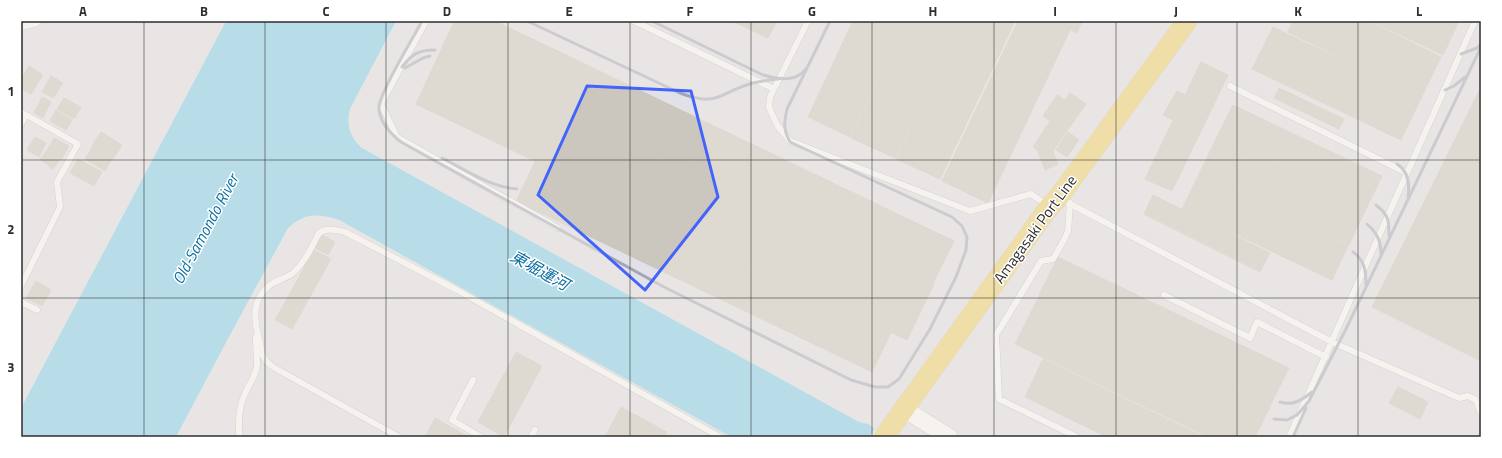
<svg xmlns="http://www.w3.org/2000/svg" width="1502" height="458" font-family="'Titillium Web','Noto Sans JP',sans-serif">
<rect width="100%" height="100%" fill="#efe9e1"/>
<path fill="#e3e1e8" d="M21,21H226L21,408Z
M396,21H1481V437H887L868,424L859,422L362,148L355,142L351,134L348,118L350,109Z
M316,215L328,216L339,220L731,437H176L230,335L288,228L297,220L305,217Z"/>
<path fill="#75cff0" d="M226,21H396L350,109C346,124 350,138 362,148L859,422L868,424L875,429L869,437H731L339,220C318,213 304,213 288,228L230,335L176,437H21V408Z"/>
<path fill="#cbc7bf" stroke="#cbc5ba" d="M455,21H495L954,241L933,283L442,47Z
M732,21H777L768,38Z
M853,21H905L850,137L808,117Z
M906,21H960L895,158L851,138Z
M961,21H1015L940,179L896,159Z
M1018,21H1051L1070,30L988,203L942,181Z
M1053,21H1082L1077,33Z
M1293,21H1368L1441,57L1421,98L1288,32Z
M1371,21H1459L1443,55Z
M1273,27L1421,98L1401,140L1252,69Z
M442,48L934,284L907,340L416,104Z
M1201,62L1228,75L1172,191L1145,179Z
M29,66L43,75L31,94L21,88V79Z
M51,76L63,83L53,98L42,92Z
M1481,87V361L1372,307Z
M1279,88L1344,119L1339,129L1274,98Z
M1177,91L1185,95L1173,120L1163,115Z
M1070,93L1086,104L1053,151L1058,164L1045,170L1038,152H1039L1033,147L1050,121L1043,116L1057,95L1065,100Z
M42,97L51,102L43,118L34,113Z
M64,98L81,107L74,119L57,109Z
M1233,105L1382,176L1365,211L1216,139Z
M56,110L72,120L66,130L50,121Z
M101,132L122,145L113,159L92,146Z
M1068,132L1079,140L1067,157L1056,150Z
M35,137L46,143L39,157L27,150Z
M54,138L69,146L61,160L46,152Z
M1216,139L1365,211L1349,245L1199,174Z
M92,147L112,159L105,171L85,159Z
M46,152L59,161L53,169L40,159Z
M78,159L102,172L94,186L70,173Z
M535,162L891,333L872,372L516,201Z
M1199,174L1348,246L1332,280L1182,209Z
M1153,195L1270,253L1260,272L1144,214Z
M322,235L335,242L328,255L315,248Z
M314,250L331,259L292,329L275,320Z
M1058,257L1289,368L1270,406L1039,295Z
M36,281L51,290L42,306L26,298Z
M1039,296L1270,407L1255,437H1208L1015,344Z
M516,352L542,366L504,437L478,422Z
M1043,359L1204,437H1107L1025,397Z
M1398,387L1428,402L1420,419L1389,403Z
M621,407L667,432L664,437H605Z
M435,418L469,437H425Z"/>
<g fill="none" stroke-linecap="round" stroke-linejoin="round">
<g stroke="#b4b7c1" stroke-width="7">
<path id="lane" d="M426,21L381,104L397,137L558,228
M634,21L774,89
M808,21L770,97L769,107L777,125L790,141L970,211L1031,194L1047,205
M21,27L37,23L38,21
M1230,86L1407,173
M21,112L78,144L57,182L60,207L21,286
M21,124L26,115
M1061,199L1332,342L1459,398L1468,396L1476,400L1481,414
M1070,203L1068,231L1064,240L1053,259L1041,261L996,335L999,399L1077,437
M1164,295L1250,338L1257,322L1326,357
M21,302L37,310
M473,380L452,420L481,437
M239,437C239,422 238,408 245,394C249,384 256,376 257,365C257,356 256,346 256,337
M399,437L273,367C261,358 262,353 259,338C253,318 252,296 273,283C280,279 288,278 294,272C306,261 312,246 319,233C327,227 336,230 345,232L457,290L720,437
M531,437L535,430
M1289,437L1475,21"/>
</g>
<g stroke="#b4b7c1" stroke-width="18">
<path id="secondary" d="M904,409L949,437"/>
</g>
<g stroke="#c9c9c9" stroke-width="21">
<path id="primary" d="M884,437L1049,207L1058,198L1187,21"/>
</g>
<use href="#lane" stroke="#fff" stroke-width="6"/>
<use href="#secondary" stroke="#fff" stroke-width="17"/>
<use href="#primary" stroke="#f2d163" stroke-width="20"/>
<path stroke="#a3a6b8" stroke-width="3" d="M422,21C414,37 377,96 379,110C381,124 390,133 401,142L664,287L851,380L875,387H888L899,379L930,329L956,277L966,250L967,237L962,226L952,217L790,142C783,129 784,123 787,109L830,21
M527,21L680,93C719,108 719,92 753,83C761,81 770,80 778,79
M652,21L763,75C777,79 795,83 806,69
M1461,54L1477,48L1481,44
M402,67C412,54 418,50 435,50
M405,68L423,58L430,56
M1445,90L1454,86L1465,77
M442,158C466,170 490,187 517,189
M1397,164C1408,171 1410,183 1408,196
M1376,205C1389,215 1389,221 1389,236
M1367,224C1377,233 1381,241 1381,254
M1353,252C1365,261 1366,271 1366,285
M1280,402C1293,406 1302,400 1312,392
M1274,419L1287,420L1297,415L1309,401L1346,329L1481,47
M1293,437L1306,408"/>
</g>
<path d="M0 0H1502V458H0ZM587,86L691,91L718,197L645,290L538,195Z" fill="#efe9e1" fill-opacity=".55" fill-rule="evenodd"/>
<path fill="none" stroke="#4264fb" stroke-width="3" stroke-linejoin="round" d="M587,86L691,91L718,197L645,290L538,195Z"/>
<path fill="none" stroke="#2e2e2e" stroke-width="1" stroke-opacity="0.55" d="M144,21V437M265,21V437M386,21V437M508,21V437M630,21V437M751,21V437M872,21V437M994,21V437M1116,21V437M1237,21V437M1358,21V437M21,160H1481M21,298H1481"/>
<g text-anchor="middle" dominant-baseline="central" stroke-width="3" stroke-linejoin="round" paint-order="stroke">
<g font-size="15" fill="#2e2e2e" stroke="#fff">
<text transform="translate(1035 229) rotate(-54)">Amagasaki Port Line</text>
</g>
<g font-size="16" font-style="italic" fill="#0d6fa3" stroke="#fff">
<text transform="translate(205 229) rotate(-62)">Old-Samondo River</text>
<text transform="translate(540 270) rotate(29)">東堀運河</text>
</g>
</g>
<rect width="1502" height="458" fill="none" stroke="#ffffff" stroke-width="44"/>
<rect x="22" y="22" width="1458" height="414" fill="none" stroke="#2e2e2e" stroke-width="1.5"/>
<g font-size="13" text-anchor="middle" font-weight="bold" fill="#2e2e2e">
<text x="83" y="16">A</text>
<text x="204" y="16">B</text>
<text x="326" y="16">C</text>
<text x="447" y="16">D</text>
<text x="569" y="16">E</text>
<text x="690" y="16">F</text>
<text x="812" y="16">G</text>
<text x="933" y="16">H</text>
<text x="1055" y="16">I</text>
<text x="1176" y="16">J</text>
<text x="1298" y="16">K</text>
<text x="1419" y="16">L</text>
<text x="11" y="96">1</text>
<text x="11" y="234">2</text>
<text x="11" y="372">3</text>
</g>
</svg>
